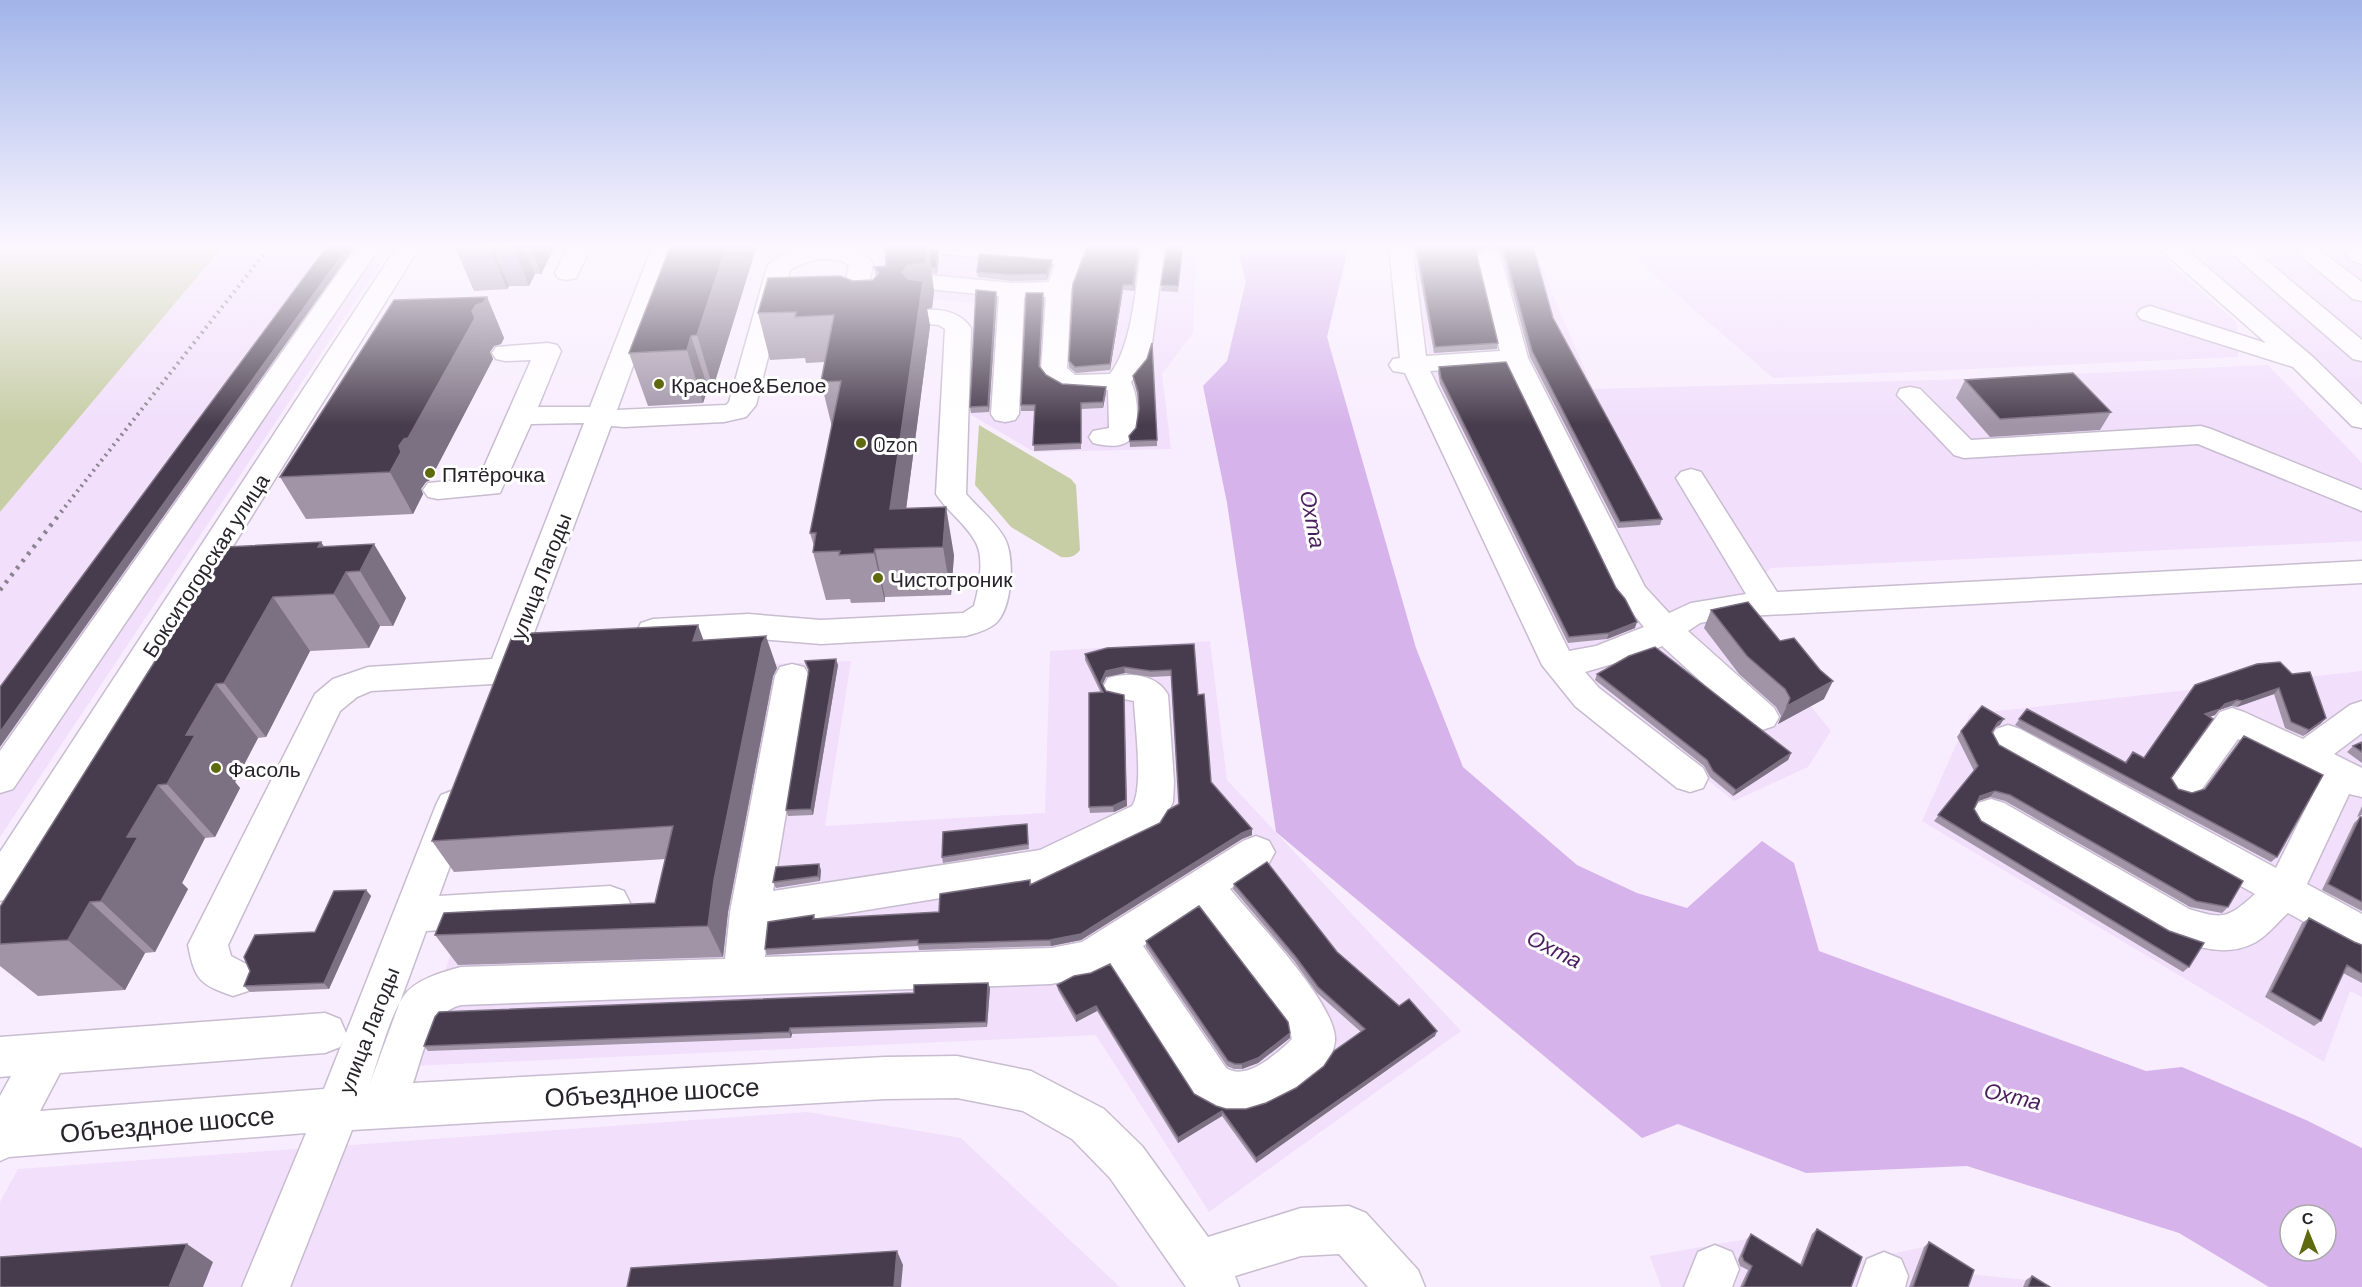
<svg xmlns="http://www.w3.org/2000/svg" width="2362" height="1287" font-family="Barlow,sans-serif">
<rect width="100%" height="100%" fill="#f8edfe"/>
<path fill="#f1dffb" d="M224,245H393L0,837V512Z
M879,245H1197L1193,333L1162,374L1171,449L1034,452L968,413L976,303L874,296Z
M1410,245H1495L1534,250L1593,389L1935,380L2268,365L2362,463V541L1771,568L1730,606L1831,731L1808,767L1734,801L1591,688L1558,646L1433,375Z
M1595,245H2148L2236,322L2238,357L1773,378L1622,247Z
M2183,245H2348L2362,251V402Z
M1210,641L1227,780L1461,1031L1209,1212L1096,1035L412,1066L456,939L654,927L715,666L851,661L825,826L1045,813L1050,651Z
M2362,671V997L2350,991L2324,1062L1922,821L1970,714Z
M807,1112L961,1138L1120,1287H0V1202L18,1169Z
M1812,1234L1857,1261L1924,1247L1968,1274L2026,1280L2036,1287H1661L1650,1256L1747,1239L1798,1271Z"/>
<path fill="#c7cea6" d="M0,245H224L0,512Z
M979,425L1071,479L1076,485L1080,550C1075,557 1069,558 1061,557L1011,527L975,485Z"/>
<path fill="#d6b4eb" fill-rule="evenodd" d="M1241,245H1349L1327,337L1416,648L1463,767L1577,865L1637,893L1687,908L1762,841L1794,863L1819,951L2146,1071L2182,1067L2306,1120L2362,1148V1287H2269L2179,1233L1967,1166L1806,1173L1678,1124L1642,1138L1276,832L1227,503L1203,386L1227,361L1246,281L1238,252ZM2290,1215H2326V1251H2290Z"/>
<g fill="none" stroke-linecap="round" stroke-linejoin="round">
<g stroke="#c8bcd0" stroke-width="3">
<path id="minor" d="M358,245H381L13,789L0,793V751Z
M398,245H421L14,897L0,901V852Z
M569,245H592L576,278L567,280L558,278L555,273Z
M653,245H677L617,410L726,405L729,402L767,267C785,241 854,236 873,263L865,307L875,312L879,317L875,322C858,326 849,322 840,308L849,265C832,253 806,260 790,270L756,405L746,417L724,422L624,427L611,426L515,684L503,687L492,684L371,691L357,697L340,711L228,945L231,956L248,965L254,978L248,991L233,996C199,984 195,980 188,945L315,694L333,679L368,667L492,659L584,423L531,424L500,493L438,499L428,497L423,490L428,483L479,478L531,360L505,361L496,359L492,353L496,347L548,343L557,345L561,351L538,407H590Z
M908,245H995L1063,250L1067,245H1089L1081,259L1071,289L1067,368L1075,375L1110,374C1133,345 1136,282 1142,245H1165L1152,343L1145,364L1131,382C1136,394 1137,402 1137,415C1137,445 1121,450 1093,443L1089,437L1093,431L1109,428L1108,390C1082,391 1058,395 1041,371L1046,297H1024L1019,414L1015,420L1005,422L995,420L991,414L999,296L897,286L888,284L885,279L888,274L897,272L1012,283L1049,282L1055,264L920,252L912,250Z
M1389,245H1412L1426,356L1500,351L1477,258L1481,253L1489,251L1497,253L1501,258L1528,358L1645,587L1669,613L1691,603L1746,594L1676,478L1681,472L1691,469L1701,472L1777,592L2362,561V583L1730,617L1700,623L1688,631L1774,708L1779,717L1774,726L1762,730L1750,726L1662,646L1640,656L1585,672L1599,688L1703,768L1708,778L1703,788L1690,792L1677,788L1575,706L1542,665L1405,373L1393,371L1389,365L1393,359L1400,358ZM1506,366L1616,593L1644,627L1596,646L1569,651L1430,371Z
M2155,245H2181L2314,358L2362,405V428L2352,426L2293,367L2141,319L2137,314L2141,309L2150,306L2266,343Z
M2222,245H2248L2362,340V361L2353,359Z
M2287,245H2313L2362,282V301L2353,299Z
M2358,248L2362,249V264L2350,260L2346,255L2350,250Z
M925,310C943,309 960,312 971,328L966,494C979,509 995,521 1005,539C1015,558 1012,608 996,623C988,630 976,633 966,636L821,644L748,638L653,643L641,639L637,631L641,623L653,619L748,614L821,620L963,613L974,606C979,588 985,557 975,541C965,523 947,511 936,494L945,329L939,325L916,323L912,318L916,313Z
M1910,387L1920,389L1971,440L2201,426L2211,429L2362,490V511L2198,444L1964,458L1954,455L1897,395L1900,389Z
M792,664L804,667L809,676L773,891L1040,850L1132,806C1144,789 1135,725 1134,701L1108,696L1103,687L1108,678C1129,672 1157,674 1168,695L1174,782L1173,802L1168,812L1158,828L1059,876L1045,881L768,926L765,957L1051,948L1082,942L1243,841L1256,836L1269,841L1275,852L1269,863L1230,889C1254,919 1338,1005 1335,1041C1332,1070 1299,1090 1276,1101C1245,1116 1225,1118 1196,1098L1111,967L1091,976L1051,984L461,1005C428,1013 423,1056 413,1083L885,1057L957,1056L1031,1071L1104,1109L1142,1146L1208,1237L1301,1208L1349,1206L1366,1213L1418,1270L1425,1287H1368L1339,1254L1301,1256L1235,1276L1239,1287H1186L1110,1178L1072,1139L1023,1111L957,1098L885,1099L352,1130L290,1287H242L306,1133L9,1157L0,1161V1096L11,1076L0,1077V1037L325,1013L340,1019L346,1033L436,805L441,795L454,790L467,795L472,805L439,896L610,886L624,891L630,903L624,915L610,920L426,931L369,1086C378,1061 389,1018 403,997C414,980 442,972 461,967L725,959L730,912L775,676L780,667ZM1199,909L1288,1022L1292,1039L1287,1044C1273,1056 1246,1081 1226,1068L1143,946ZM343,1041L324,1089L40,1111L60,1073L325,1053L340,1047Z
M2362,701V733L2334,754L2362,768V797L2349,794L2307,884L2362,914V951L2348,946L2288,913C2278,922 2268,935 2256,942C2225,959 2194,946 2164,935L1978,825L1972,814L1978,803L1991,799L2004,803L2189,909C2224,920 2228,918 2255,894L1996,749L1990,739L1996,729L2008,725L2020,729L2276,868L2320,780L2238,739L2199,793L2186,797L2173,793L2168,783L2220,712L2232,708L2244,712L2303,739L2350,705Z
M1715,1245L1732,1252L1739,1269L1732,1287H1684L1698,1252Z
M1884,1252L1901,1259L1908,1276L1905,1287H1857L1867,1259Z"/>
</g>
<use href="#minor" fill="#fff" fill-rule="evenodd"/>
<path stroke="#8b8490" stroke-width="4" stroke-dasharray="2 4.5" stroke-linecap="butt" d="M61,512L271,245"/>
<path stroke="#8b8490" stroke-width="4.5" stroke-dasharray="3 6" stroke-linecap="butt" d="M0,590L62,511"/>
</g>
<path fill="#a094a6" d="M454,245H556L541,274H535L529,286H509L507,289L474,291Z
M671,245H757L713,388H708L703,403L648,406L629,353Z
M1010,245H1058V247Z
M1105,245H1140L1134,291L1123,290L1110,370L1076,373L1069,367V361Z
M1167,245H1183L1178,292L1161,291Z
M1414,245H1513L1512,246L1553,318L1662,519L1660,525L1618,528L1530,357L1503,257L1498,251L1488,249L1480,251L1477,256L1498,343L1497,349L1434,353Z
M928,247V249L939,256L937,274L932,273L934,292L932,308L927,309L930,326L906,509L954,555L951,595L885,597V602L851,603L850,599L826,600L813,552L814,546L810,533L832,427L821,382L825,362L806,363L805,358L770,360L758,313L853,281L873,280L876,277L874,267L886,266Z
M1052,260V266L1047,280L1012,281L978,277L977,272Z
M487,297L504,338L501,344L494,346L490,352L493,359L430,480L426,482L421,489L423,494L413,514L306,519L280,477Z
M997,298L989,412L971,413L970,407Z
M1044,299L1040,367L1046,375L1062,384L1106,393L1103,408L1081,409V449L1034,451L1035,411H1021V405Z
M1439,367L1635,628L1607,639L1568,643L1440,384L1438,373Z
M1133,376L1157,440V446L1130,447L1129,436L1136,428L1139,410L1138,398L1134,382Z
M1965,380L2111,412L2100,430L1990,437L1956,398Z
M321,542L324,547L406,598L393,626H380L369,648L310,651L266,737L258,738L235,782L240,788L215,837L205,838L182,883L188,889L155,952L145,953L125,990L38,996L0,966V907Z
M1711,610L1824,699L1778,724L1781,716L1776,707L1739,674L1704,628Z
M704,641L777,668L773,676L728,912L723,957L458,965L435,935L655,903L666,859L454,872L432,841Z
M1194,644L1198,695L1211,782L1252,829V835L1242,839L1081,940L1051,946L919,950L918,946L767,955L765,949L814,915L815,919L939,912L1031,885L1160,823L1179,804L1171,676L1151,677L1125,673L1106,677L1102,685L1127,806L1114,812L1090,813L1089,807L1101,693L1085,660V654Z
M805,661L838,665L813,815L788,816L786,810L809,672Z
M2257,664L2326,718L2320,724L2303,736L2285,728L2274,694L2237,707L2231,706L2219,710L2215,715L2209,717L2171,778L2178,789L2192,793L2204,790L2244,736L2277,857L2271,862L2015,725L2027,709L2125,762L2133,752L2144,758L2195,685Z
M1597,674L1791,753L1788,760L1733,796L1710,777L1704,766L1595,680Z
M2000,725L1995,728L1992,732L1999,745L2228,907L2222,913L2190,907L2005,801L1990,797L1978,801L1974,809L1981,821L2189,967L2183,972L1934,821L1974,771L1957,737L1961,731Z
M2362,742V763L2347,752L2353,746Z
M2362,806V815L2357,817Z
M2360,817H2362V911L2322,890L2354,823Z
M1027,824L1029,849L943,863L942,857Z
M821,870L820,881L776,888L773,882Z
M1234,884L1337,952L1435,1036L1256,1163L1222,1116L1178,1143L1097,1011L1076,1022L1058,990L1057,985L1074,976L1194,1094L1216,1106L1226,1109H1246L1266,1103L1296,1088L1324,1066L1361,1032L1317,993L1294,961L1233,889Z
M366,890L371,896L329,989L250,992L244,986L315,932Z
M2309,918L2354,942L2362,945V983L2343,973L2321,1021L2314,1026L2265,997L2302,923Z
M1146,941L1290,1038L1258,1063L1242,1069H1234L1227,1066L1146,947Z
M990,988L987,1027L792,1034L791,1038L428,1051L424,1046L914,993Z
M1817,1229L1851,1287H1740L1748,1270L1740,1266L1738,1260L1747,1239L1751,1234L1800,1265L1812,1234Z
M1929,1242L1968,1287H1909L1924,1247Z
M2032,1276L2050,1287H2023L2026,1280Z"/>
<path fill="#7c7182" d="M349,245H356L0,747V732Z
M489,245H491L509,286L507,289Z
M513,245H523L535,274L529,286Z
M530,245H556L541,274Z
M727,245H757L713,388L697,335Z
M1139,245H1140L1134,291L1133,285Z
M1482,245H1489L1488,249L1480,251L1475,259L1476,252Z
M928,247L934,292L932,308L927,309L930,326L901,548L890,509L902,272L908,265Z
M938,250L939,256L937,274L936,268Z
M1052,260V266L1047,280V274Z
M1123,285V290L1110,370V364Z
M996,292L997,298L989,412L988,406Z
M1043,293L1044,299L1039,372V366Z
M487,297L504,338L501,344L494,346L490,352L472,311L476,305Z
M475,318L493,359L430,480L426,482L421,489L423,494L413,514L390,472L399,446Z
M691,336L708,388L703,403L687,350Z
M1106,387V393L1103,408V402Z
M946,507L954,555L951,595L943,547Z
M321,542L343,577L346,572L380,626L369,648L334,594L318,547Z
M374,544L406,598L393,626L360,571Z
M875,549L885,597V602L874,553Z
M273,597L310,651L266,737L224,683Z
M1637,622L1635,628L1607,639L1609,633Z
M698,625L710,658L693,641Z
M766,636L777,668L773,676L728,912L723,957L708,926L714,880L762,643Z
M836,659L838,665L813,815L811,809Z
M1124,667L1125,673L1106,677L1101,688V682L1106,671Z
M1833,681L1824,699L1778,724L1787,706Z
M216,684L258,738L235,782L240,788L215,837L167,784L186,735Z
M2279,688L2274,694L2237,707L2242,701Z
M2237,700L2231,706L2219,710L2215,715L2199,721L2205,714L2225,704Z
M1124,701L1127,806L1114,812L1113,806Z
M2326,718L2320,724L2303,736L2309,730Z
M2004,719L2000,725L1994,728L1998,722Z
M1791,753L1788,760L1733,796L1736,790Z
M158,785L205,838L182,883L188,889L155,952L101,901L127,837Z
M1995,791L1990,797L1976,802L1980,796Z
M1252,829V835L1242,839L1081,940L1051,946L1050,940L1242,833Z
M819,864L821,870L820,881L818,876Z
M366,890L371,896L329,989L324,983Z
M90,902L145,953L125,990L68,940Z
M988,983L990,988L987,1027L986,1022Z
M1096,1006L1097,1011L1076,1022V1016Z
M790,1028L792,1034L791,1038L789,1032Z
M1437,1031L1435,1036L1256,1163V1158Z
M1290,1033V1038L1258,1063L1242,1069V1064Z
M1222,1111V1116L1178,1143V1138Z
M187,1244L213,1262L203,1287H169Z
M897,1251L903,1265L901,1287H894Z"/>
<path fill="#473c4d" stroke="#7c7182" stroke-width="1.5" d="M328,245H349L0,732V687Z
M671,245H727L697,335L691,336L687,350L629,353Z
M885,245H907L928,247L925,263L908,265L902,272L908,279L923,281L890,509L946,507L943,547L875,549L874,553L839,555L840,551L813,552L816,533H810L841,381L821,382L834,315L795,317L796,312L758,313L768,278L840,276L853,281L873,280L879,273L874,267L886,266Z
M1088,245L1105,246V245H1139L1133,285H1123L1110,364L1075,367L1069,361L1073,284Z
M1167,245H1183L1178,286L1161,285Z
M1416,245H1482L1476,252L1498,343L1435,347Z
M1498,245H1510V246H1533L1553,318L1662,519L1620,522L1532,351L1504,251Z
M928,249L938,250L936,268L931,267Z
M979,254L1052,260L1047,274L1011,275L977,272Z
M976,290L996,292L988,406L970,407Z
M1026,293H1043L1039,366L1046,375L1062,384L1106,387L1103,402L1081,403V443L1033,445L1035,405H1021Z
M487,297L483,303L476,305L472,311L475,318L408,438L404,439L399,446L401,452L390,472L280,477L394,300Z
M1152,343L1157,440L1130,441L1129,436L1136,428L1139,409L1138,392L1133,376L1147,359Z
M1506,362L1616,588L1625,599L1637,622L1609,633L1569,637L1441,378L1439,367Z
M2073,373L2111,412L2000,419L1965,380Z
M321,542L318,547L374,544L360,571L346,572L334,594L273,597L224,683L216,684L186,735H195L167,784L158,785L127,837H138L101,901L90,902L68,940L0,944V907L227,547Z
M1748,602L1780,641L1794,638L1820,670L1833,681L1787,706L1790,698L1785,689L1747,656L1711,610Z
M698,625L693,641L766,636L762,643L714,880L708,926L435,935L444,913L655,903L673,826L432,841L513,634Z
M1194,644L1198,695L1204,694L1211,782L1252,829L1242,833L1081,934L1050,940L918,944V940L765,949L768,922L814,915L813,919L939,912L940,894L1030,880V885L1160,823L1168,810L1179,804L1171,670L1151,671L1124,667L1106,671L1101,682L1106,691L1124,695L1126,800L1113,806L1089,807V693L1103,692L1085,654L1107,648Z
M1655,647L1791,753L1736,790L1713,771L1707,760L1597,674L1629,656Z
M836,659L811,809L786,810L809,670L805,661Z
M2280,662L2292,674L2310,672L2326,718L2309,730L2291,722L2279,688L2242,701L2237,700L2225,704L2220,709L2205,714L2213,719L2171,778L2178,789L2192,793L2205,789L2244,736L2323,775L2277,857L2019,719L2027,709L2126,763L2133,752L2144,758L2195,685L2257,664Z
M1982,706L2004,719L1998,722L1992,732L1999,745L2243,881L2228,907L2196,901L2010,795L1995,791L1980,796L1974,809L1981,821L2169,931L2204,943L2189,967L1938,815L1978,766L1961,731Z
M2362,742V752L2353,746Z
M2360,817H2362V902L2328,884Z
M1027,824L1028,844L942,857L943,832Z
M1267,862L1337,952L1399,1006L1409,999L1437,1031L1256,1158L1222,1111L1178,1138L1096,1006L1076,1016L1057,985L1074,976L1091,973L1110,964L1194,1094L1216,1106L1226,1109H1246L1266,1103L1296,1088L1324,1066L1334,1051L1365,1029L1318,987L1295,956L1234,884Z
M819,864L818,876L773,882L776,867Z
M366,890L324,983L244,986L250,971L244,957L255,935L315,932L334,891Z
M1199,906L1288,1022L1290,1033L1258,1058L1242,1064H1235L1228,1061L1146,941Z
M2309,918L2354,942L2362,945V974L2347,965L2321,1021L2271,992Z
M988,983L986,1022L790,1028L789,1032L424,1046L435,1017L439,1012L914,993V985Z
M1817,1229L1862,1257L1851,1287H1743L1752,1266L1744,1261L1742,1256L1751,1234L1802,1266Z
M1929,1242L1974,1270L1968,1287H1913Z
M187,1244L169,1287H0V1257Z
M897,1251L894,1287H627L631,1268Z
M2032,1276L2050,1287H2028Z"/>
<linearGradient id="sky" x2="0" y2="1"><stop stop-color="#a1b4e9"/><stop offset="0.58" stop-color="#fcf7ff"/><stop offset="1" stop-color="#fcf7ff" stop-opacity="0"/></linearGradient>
<rect width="2362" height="425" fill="url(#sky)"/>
<g fill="#5f690d" stroke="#fff" stroke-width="2">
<circle cx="659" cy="384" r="6"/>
<circle cx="861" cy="443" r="6"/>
<circle cx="430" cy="473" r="6"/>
<circle cx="878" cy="578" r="6"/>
<circle cx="216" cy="768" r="6"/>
</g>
<g text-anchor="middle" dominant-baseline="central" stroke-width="6" stroke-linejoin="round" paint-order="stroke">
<g font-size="21" fill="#27232a" stroke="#fff" text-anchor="start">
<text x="671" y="384">Красное&amp;Белое</text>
<text x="873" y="443">Ozon</text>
<text x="442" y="473">Пятёрочка</text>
<text x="890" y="578">Чистотроник</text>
<text x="228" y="768">Фасоль</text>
</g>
<g font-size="21" fill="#27232a" stroke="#fff">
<text transform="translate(205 565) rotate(-57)">Бокситогорская улица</text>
<text transform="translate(540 576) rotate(-69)">улица Лагоды</text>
<text transform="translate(368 1030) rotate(-69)">улица Лагоды</text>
</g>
<g font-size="22" font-style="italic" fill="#491e5e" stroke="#fff">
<text transform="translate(1314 519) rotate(79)">Охта</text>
<text transform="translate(1555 948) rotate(27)">Охта</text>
<text transform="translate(2013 1095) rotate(13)">Охта</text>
</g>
<g font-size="26" fill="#27232a" stroke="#fff">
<text transform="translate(652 1091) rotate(-3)">Объездное шоссе</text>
<text transform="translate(167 1123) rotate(-5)">Объездное шоссе</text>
</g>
</g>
<g transform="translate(2308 1233) rotate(358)"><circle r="28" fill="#ffffff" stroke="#a9a7aa" stroke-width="1.5"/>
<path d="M0-4.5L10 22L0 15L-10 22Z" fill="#5f690d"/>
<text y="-9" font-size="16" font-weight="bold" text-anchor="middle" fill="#27232a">С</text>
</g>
</svg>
